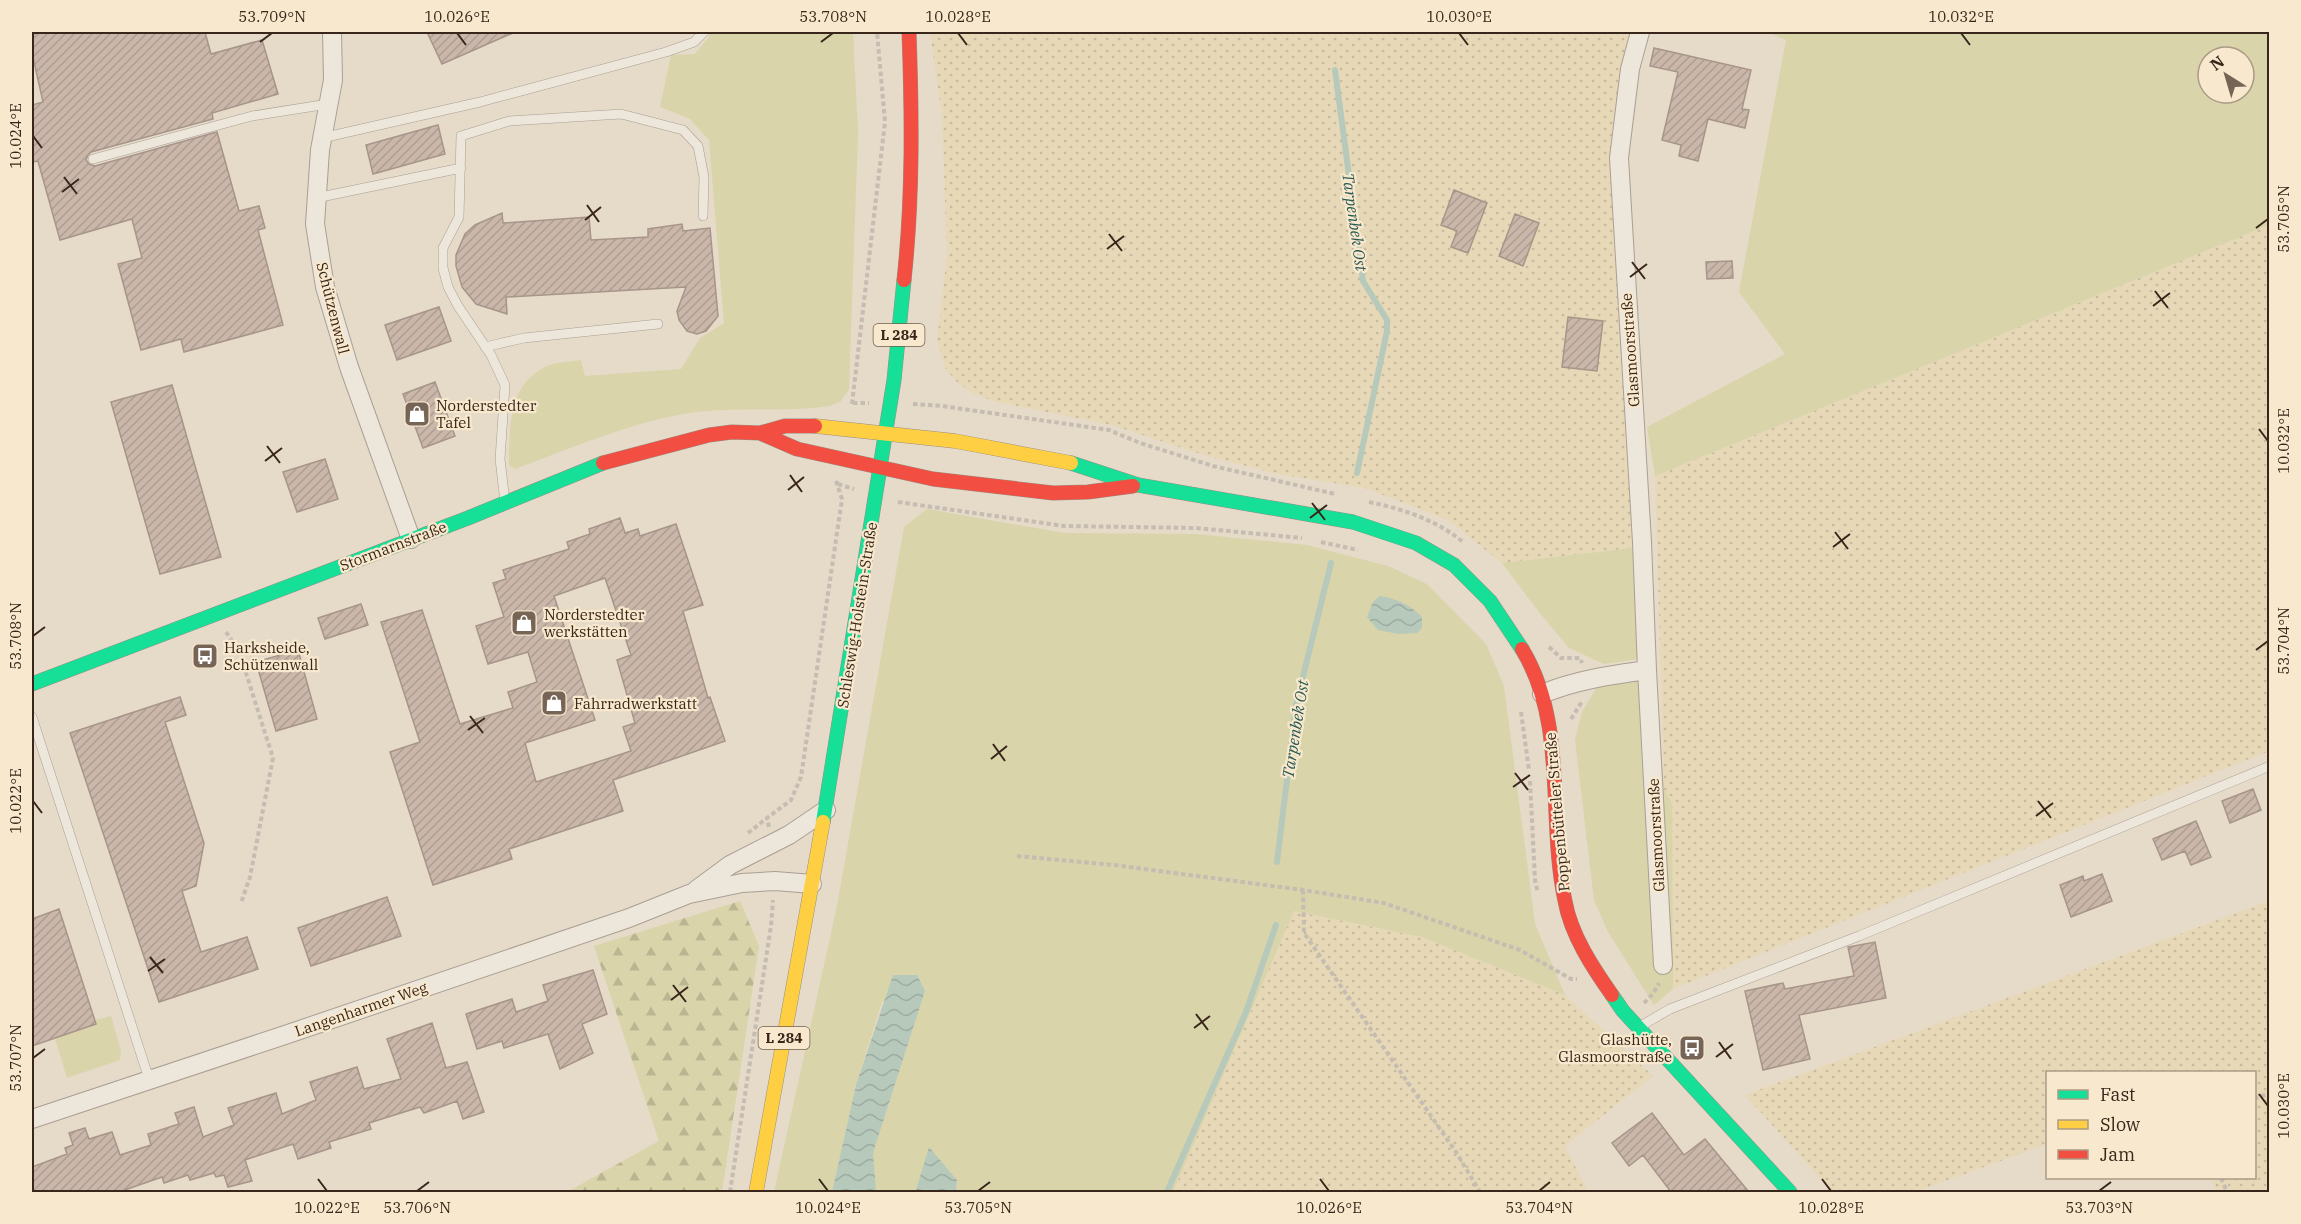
<svg xmlns="http://www.w3.org/2000/svg" width="2301" height="1224" font-family="'IBM Plex Serif',serif">
<defs>
<pattern id="farmland-dots" width="8" height="8" patternUnits="userSpaceOnUse" patternTransform="scale(1.5)"><rect width="8" height="8" fill="#e7d9b7"/><path d="M2 2h.1M6 6h.1" fill="none" stroke="#c7ba9d" stroke-width="1.8" stroke-linecap="round"/></pattern>
<pattern id="forest-firs" width="22" height="20" patternUnits="userSpaceOnUse" patternTransform="scale(1.5)"><rect width="22" height="20" fill="#d9d4aa"/><path d="M5 1l3.5 6h-7zM16 11l3.5 6h-7z" fill="#bbb692"/></pattern>
<pattern id="water-waves" width="16" height="10" patternUnits="userSpaceOnUse" patternTransform="scale(1.5)"><rect width="16" height="10" fill="#b6c9bb"/><path d="M0 5q4-4 8 0t8 0" fill="none" stroke="#9daca0"/></pattern>
<pattern id="building-hatch" width="6" height="6" patternUnits="userSpaceOnUse" patternTransform="scale(1.5)"><rect width="6" height="6" fill="#cab7aa"/><path d="M-1 1l2-2M0 6l6-6M5 7l2-2" fill="none" stroke="#ae9d92"/></pattern>
</defs>
<rect width="100%" height="100%" fill="#e6dac9"/>
<path fill="url(#farmland-dots)" d="M930,32H1631L1620,69L1613,146L1633,548L1502,563L1448,520L1365,488L1278,474L1210,457L1112,425L996,402L972,393L957,382L945,368L937,340L947,256L942,116Z
M2269,225V751L1673,989L1672,803L1664,789L1655,476Z
M2269,901V1192H2217L2211,1178H2254V1072H2048L2047,1144L1915,1192H1833L1745,1095Z
M1294,911L1422,937L1565,995L1653,1076L1565,1146L1588,1192H1173Z"/>
<path fill="#d9d4aa" fill-rule="evenodd" d="M709,32H853L858,132L849,389L841,401L830,406C784,413 735,406 689,413C628,423 572,448 515,469L509,465C510,430 507,385 545,367C555,362 570,362 581,360L585,376L681,369L700,338L724,323L709,140L690,119L660,107L671,55L695,54L709,37Z
M1767,32H2269V225L1655,476L1647,427L1785,354L1739,292L1786,40ZM2208,57H2244V93H2208Z
M927,509L1064,533L1195,534L1307,545L1388,566L1427,584L1486,644L1504,686L1535,924L1565,995L1422,937L1294,911L1173,1192H956L957,1180L929,1148L916,1190C905,1195 888,1194 876,1190L873,1153L925,991L882,1002L856,1085L832,1192H774L837,906L904,527Z
M1633,548L1638,659L1604,664L1569,648L1539,612L1502,563Z
M1656,676L1664,789L1672,803L1673,989L1654,1005L1608,932L1594,900L1575,740L1582,712L1597,687Z
M111,1016L121,1051L120,1060L67,1078L55,1038L96,1024L95,1020Z"/>
<path fill="url(#forest-firs)" d="M740,901L759,946L722,1192H567L659,1141L594,946Z"/>
<path fill="url(#water-waves)" d="M1379,596C1394,597 1412,606 1422,617V628L1417,633L1399,634L1378,630L1367,617L1373,602Z
M893,975H917L925,991L873,1153L876,1190L883,1192H832L856,1085Z
M929,1147L957,1180L956,1192H910L916,1190Z"/>
<g fill="none" stroke-linecap="round" stroke-linejoin="round">
<path stroke="#b6c9bb" stroke-width="6" d="M1335,70L1363,281L1387,320V331L1357,473
M1277,862L1296,705L1331,563
M1167,1192L1246,1012L1276,925"/>
</g>
<path fill="url(#building-hatch)" stroke="#a69588" stroke-width="1.5" fill-rule="evenodd" d="M46,32H205L211,54L262,40L278,94L212,113L213,119L91,152L88,155L86,160L89,164L95,166L217,132L239,211L259,206L265,228L258,230L283,325L184,352L181,339L141,350L118,264L142,258L132,219L60,240L38,161L32,162V105L43,102L32,53V34Z
M427,32H515L442,64Z
M1654,48L1751,70L1742,109L1749,110L1745,128L1708,119L1698,161L1679,156L1681,145L1662,140L1678,72L1650,66Z
M438,125L445,154L373,174L366,145Z
M1454,190L1487,203L1468,253L1451,247L1457,231L1441,225Z
M502,213L503,223L589,217L591,240L648,237V229L682,224L683,231L710,228L718,316L706,331L697,334L687,331L679,320L677,311L686,287L506,297L507,314L476,304L462,287L456,266V255L465,234L475,225Z
M1515,214L1539,223L1523,266L1499,256Z
M1732,261L1733,278L1707,279L1706,262Z
M439,307L451,341L397,360L385,325Z
M1568,317L1603,321L1597,371L1562,367Z
M435,382L455,436L423,448L403,394Z
M172,385L221,557L160,574L111,402Z
M325,459L338,499L297,512L283,472Z
M620,518L625,533L638,529L640,536L676,524L703,605L683,611L708,698L710,697L725,741L613,780L623,811L509,849L512,859L433,885L390,752L420,742L381,622L422,610L460,724L513,708L508,692L537,682L528,652L488,664L476,626L504,617L493,583L506,579L503,570L569,549L567,542L590,534L589,529ZM605,578L631,655L617,660L635,723L623,727L631,751L536,782L525,743L595,720L554,596Z
M361,604L368,625L325,639L318,618Z
M298,650L317,719L276,731L256,662Z
M180,697L186,715L165,722L204,843L196,886L182,891L201,952L247,937L258,969L159,1002L70,733Z
M2253,789L2261,810L2230,823L2222,801Z
M2196,821L2211,857L2191,865L2185,851L2162,860L2153,839Z
M2102,874L2112,901L2071,917L2060,885L2083,876L2084,881Z
M387,897L401,936L311,966L298,928Z
M59,909L96,1024L32,1046V919Z
M1875,942L1886,998L1799,1015L1810,1059L1763,1070L1745,991L1783,983L1785,989L1854,976L1848,947Z
M593,970L607,1014L582,1024L593,1053L560,1069L548,1034L504,1048L502,1041L477,1049L466,1014L512,999L516,1012L548,1001L543,985Z
M432,1023L446,1068L467,1062L484,1112L463,1119L457,1101L424,1113L420,1107L369,1123L371,1129L329,1142L331,1148L298,1159L293,1144L245,1160L252,1181L228,1187L224,1175L216,1177L214,1173L190,1180L188,1175L164,1183L162,1177L119,1192H32V1167L67,1154L65,1148L73,1145L69,1133L85,1128L89,1139L112,1132L120,1155L151,1145L148,1134L179,1124L175,1113L194,1107L203,1137L234,1125L228,1108L276,1093L282,1114L316,1100L310,1082L357,1067L364,1089L401,1079L387,1039Z
M1652,1113L1684,1155L1705,1139L1749,1192H1671L1643,1155L1629,1166L1612,1143Z"/>
<g fill="none" stroke-linecap="round" stroke-linejoin="round">
<g stroke="#aa9f93" stroke-width="10">
<path id="lane" d="M322,138L480,102L666,52L694,42L704,32
M93,159L252,116L328,104
M316,198L461,168
M485,347L524,338L658,324
M505,502L500,459L505,385L491,355L458,306L448,287L443,268V248L459,217L461,136L509,121L621,114L683,130L698,146L704,177L703,216
M32,717L149,1079
M1639,1027L1670,1009L1859,936L2270,766"/>
</g>
<g stroke="#aa9f93" stroke-width="20">
<path id="street" d="M332,32L333,80L320,150L315,224L325,287L349,367L411,539
M1647,670L1663,965
M1542,694C1576,680 1611,675 1647,670L1642,542L1619,158L1630,69L1640,32
M696,890L730,865L789,835L826,810
M32,1119L285,1035L629,918L689,894L742,883L775,881L812,884"/>
</g>
<g stroke="#9a8e83" stroke-width="15">
<path id="fast" d="M1071,463L1138,485L1353,522L1416,543L1454,565L1490,601L1522,649
M32,684L468,518L603,463
M823,822L894,380L904,280
M1612,995L1623,1011L1790,1192"/>
</g>
<g stroke="#9a8e83" stroke-width="15">
<path id="slow" d="M815,426L955,441L1071,463
M756,1192L823,822"/>
</g>
<g stroke="#9a8e83" stroke-width="15">
<path id="jam" d="M904,280C913,197 912,115 909,32
M760,433L797,449L933,479L1053,493L1088,492L1133,486
M603,463L709,435L732,432L760,433L785,426H815
M1522,649C1568,725 1547,818 1565,901C1571,935 1593,968 1612,995"/>
</g>
<path stroke="#c5bcb2" stroke-width="4" stroke-dasharray="4.5 3" stroke-linecap="butt" d="M853,403H869
M852,404L885,122L877,32
M913,404L942,406L1109,430L1140,443L1213,466L1335,494
M838,484L854,489
M898,502L1064,526L1196,528L1302,538
M1369,502C1403,509 1436,520 1463,542
M1321,542L1358,550
M226,632L239,651L273,758L250,877L241,903
M1549,647L1561,658H1580L1582,663
M1521,712L1529,770
M1571,719L1583,700
M1530,781L1535,880L1538,893
M769,827L767,818L791,800L801,777L842,499L836,481
M748,833L767,818
M1017,856L1114,865L1303,890L1384,903L1520,950L1571,979H1577
M1303,890L1304,933L1456,1152L1480,1192
M1644,1003L1653,994L1659,983
M2254,1099L2270,1093
M2221,1178L2227,1192
M730,1192L771,926L773,900"/>
<use href="#lane" stroke="#ede6db" stroke-width="9"/>
<use href="#street" stroke="#ede6db" stroke-width="18"/>
<use href="#fast" stroke="#16e098" stroke-width="14"/>
<use href="#slow" stroke="#ffcf43" stroke-width="14"/>
<use href="#jam" stroke="#f24e42" stroke-width="14"/>
</g>
<path fill="none" stroke="#39261a" stroke-width="2" d="M457,33L466,45M958,33L967,45M1459,33L1468,45M1961,33L1970,45M260,42L272,33M821,42L833,33M33,136L42,148M64,177L77,194M62,192L79,179M587,205L599,222M585,220L601,207M2256,228L2268,219M1109,234L1122,251M1107,249L1124,236M1632,262L1645,279M1630,277L1647,264M2155,291L2168,308M2153,306L2170,293M2259,429L2268,441M267,446L280,463M265,461L282,448M790,475L802,492M788,490L804,477M1312,503L1325,520M1310,518L1327,505M1835,532L1848,549M1833,547L1850,534M33,636L45,627M2256,650L2268,641M470,716L483,733M468,730L485,718M993,744L1005,761M991,759L1007,746M1515,773L1528,790M1513,787L1530,775M33,801L42,813M2038,801L2051,818M2036,816L2053,803M150,957L163,973M148,971L165,959M673,985L686,1002M671,1000L688,987M1196,1014L1208,1030M1194,1028L1210,1016M1719,1042L1731,1059M1716,1057L1733,1044M33,1058L45,1049M2259,1094L2268,1106M318,1179L327,1191M819,1179L828,1191M1320,1179L1329,1191M1822,1179L1831,1191M417,1191L429,1182M978,1191L990,1182M1539,1191L1550,1182M2099,1191L2111,1182"/>
<defs>
<g id="shop-square" transform="scale(1.35)"><rect x="-9" y="-9" width="18" height="18" rx="4" fill="#766557" stroke="#f8e8cd"/><path d="M-5-2.5h2.3a2.7 3.5 0 0 1 5.4 0H5L5.5 6h-11ZM-1.5-2.5h3a1.5 2.3 0 0 0-3 0Z" fill="#fff"/></g>
<g id="bus-square" transform="scale(1.35)"><rect x="-9" y="-9" width="18" height="18" rx="4" fill="#766557" stroke="#f8e8cd"/><path d="M-5-6H5V4H4V6H2V4H-2V6H-4V4H-5ZM-3.5-4V0h7V-4ZM-3.5 1.2v1.5H-2V1.2ZM2 1.2v1.5H3.5V1.2Z" fill="#fff"/></g>
</defs>
<g fill-rule="evenodd">
<use href="#shop-square" x="417" y="414"/>
<use href="#shop-square" x="524" y="623"/>
<use href="#bus-square" x="205" y="656"/>
<use href="#shop-square" x="554" y="703"/>
<use href="#bus-square" x="1692" y="1048"/>
</g>
<g text-anchor="middle" dominant-baseline="central" stroke-width="4.5" stroke-linejoin="round" paint-order="stroke">
<g fill="#f8e8cd" stroke="#726050" stroke-width="1.5">
<rect x="873.5" y="324" width="51" height="22" rx="4.5"/>
<rect x="758.5" y="1027" width="51" height="22" rx="4.5"/>
</g>
<g font-size="14" font-weight="bold" fill="#39261a">
<text x="899" y="335">L 284</text>
<text x="784" y="1038">L 284</text>
</g>
<g font-size="15" fill="#39261a" stroke="#f8e8cd">
<text transform="translate(333 308) rotate(76)">Schützenwall</text>
<text transform="translate(1630 350) rotate(-94)">Glasmoorstraße</text>
<text transform="translate(393 546) rotate(-21)">Stormarnstraße</text>
<text transform="translate(857 615) rotate(-81)">Schleswig-Holstein-Straße</text>
<text transform="translate(1557 812) rotate(-95)">Poppenbütteler Straße</text>
<text transform="translate(1656 835) rotate(-93)">Glasmoorstraße</text>
<text transform="translate(361 1009) rotate(-19)">Langenharmer Weg</text>
</g>
<g font-size="15" fill="#39261a" stroke="#f8e8cd" text-anchor="start">
<text x="436" y="405">Norderstedter<tspan x="436" dy="17">Tafel</tspan></text>
<text x="544" y="614">Norderstedter<tspan x="544" dy="17">werkstätten</tspan></text>
<text x="224" y="647">Harksheide,<tspan x="224" dy="17">Schützenwall</tspan></text>
<text x="574" y="703">Fahrradwerkstatt</text>
<text x="1672" y="1039" text-anchor="end">Glashütte,<tspan x="1672" dy="17">Glasmoorstraße</tspan></text>
</g>
<g font-size="16" font-style="italic" fill="#285a52" stroke="#f8e8cd">
<text transform="translate(1355 222) rotate(82)">Tarpenbek Ost</text>
<text transform="translate(1295 729) rotate(-81)">Tarpenbek Ost</text>
</g>
</g>
<rect width="2301" height="1224" fill="none" stroke="#f8e8cd" stroke-width="66"/>
<rect x="2046" y="1071" width="210" height="108" fill="#f8e8cd" stroke="#ac9a85" stroke-width="1.5"/>
<rect x="2058" y="1090" width="30" height="9" fill="#16e098" stroke="#ac9a85" stroke-width="1.5"/>
<text x="2100" y="1101" font-size="18" fill="#39261a">Fast</text>
<rect x="2058" y="1120" width="30" height="9" fill="#ffcf43" stroke="#ac9a85" stroke-width="1.5"/>
<text x="2100" y="1131" font-size="18" fill="#39261a">Slow</text>
<rect x="2058" y="1150" width="30" height="9" fill="#f24e42" stroke="#ac9a85" stroke-width="1.5"/>
<text x="2100" y="1161" font-size="18" fill="#39261a">Jam</text>
<g transform="translate(2226 75) rotate(323)"><circle r="28" fill="#f8e8cd" stroke="#ac9a85" stroke-width="1.5"/>
<path d="M0-4.5L10 22L0 15L-10 22Z" fill="#766557"/>
<text y="-9" font-size="16" font-weight="bold" text-anchor="middle" fill="#39261a">N</text>
</g>
<rect x="33" y="33" width="2235" height="1158" fill="none" stroke="#39261a" stroke-width="2"/>
<g font-size="15" text-anchor="middle" fill="#39261a">
<text x="272" y="22">53.709°N</text>
<text x="457" y="22">10.026°E</text>
<text x="833" y="22">53.708°N</text>
<text x="958" y="22">10.028°E</text>
<text x="1459" y="22">10.030°E</text>
<text x="1961" y="22">10.032°E</text>
<text transform="translate(16 136) rotate(-90)" y="5">10.024°E</text>
<text transform="translate(2284 219) rotate(-90)" y="5">53.705°N</text>
<text transform="translate(2284 441) rotate(-90)" y="5">10.032°E</text>
<text transform="translate(16 636) rotate(-90)" y="5">53.708°N</text>
<text transform="translate(2284 641) rotate(-90)" y="5">53.704°N</text>
<text transform="translate(16 801) rotate(-90)" y="5">10.022°E</text>
<text transform="translate(16 1058) rotate(-90)" y="5">53.707°N</text>
<text transform="translate(2284 1106) rotate(-90)" y="5">10.030°E</text>
<text x="327" y="1213">10.022°E</text>
<text x="417" y="1213">53.706°N</text>
<text x="828" y="1213">10.024°E</text>
<text x="978" y="1213">53.705°N</text>
<text x="1329" y="1213">10.026°E</text>
<text x="1539" y="1213">53.704°N</text>
<text x="1831" y="1213">10.028°E</text>
<text x="2099" y="1213">53.703°N</text>
</g>
</svg>
